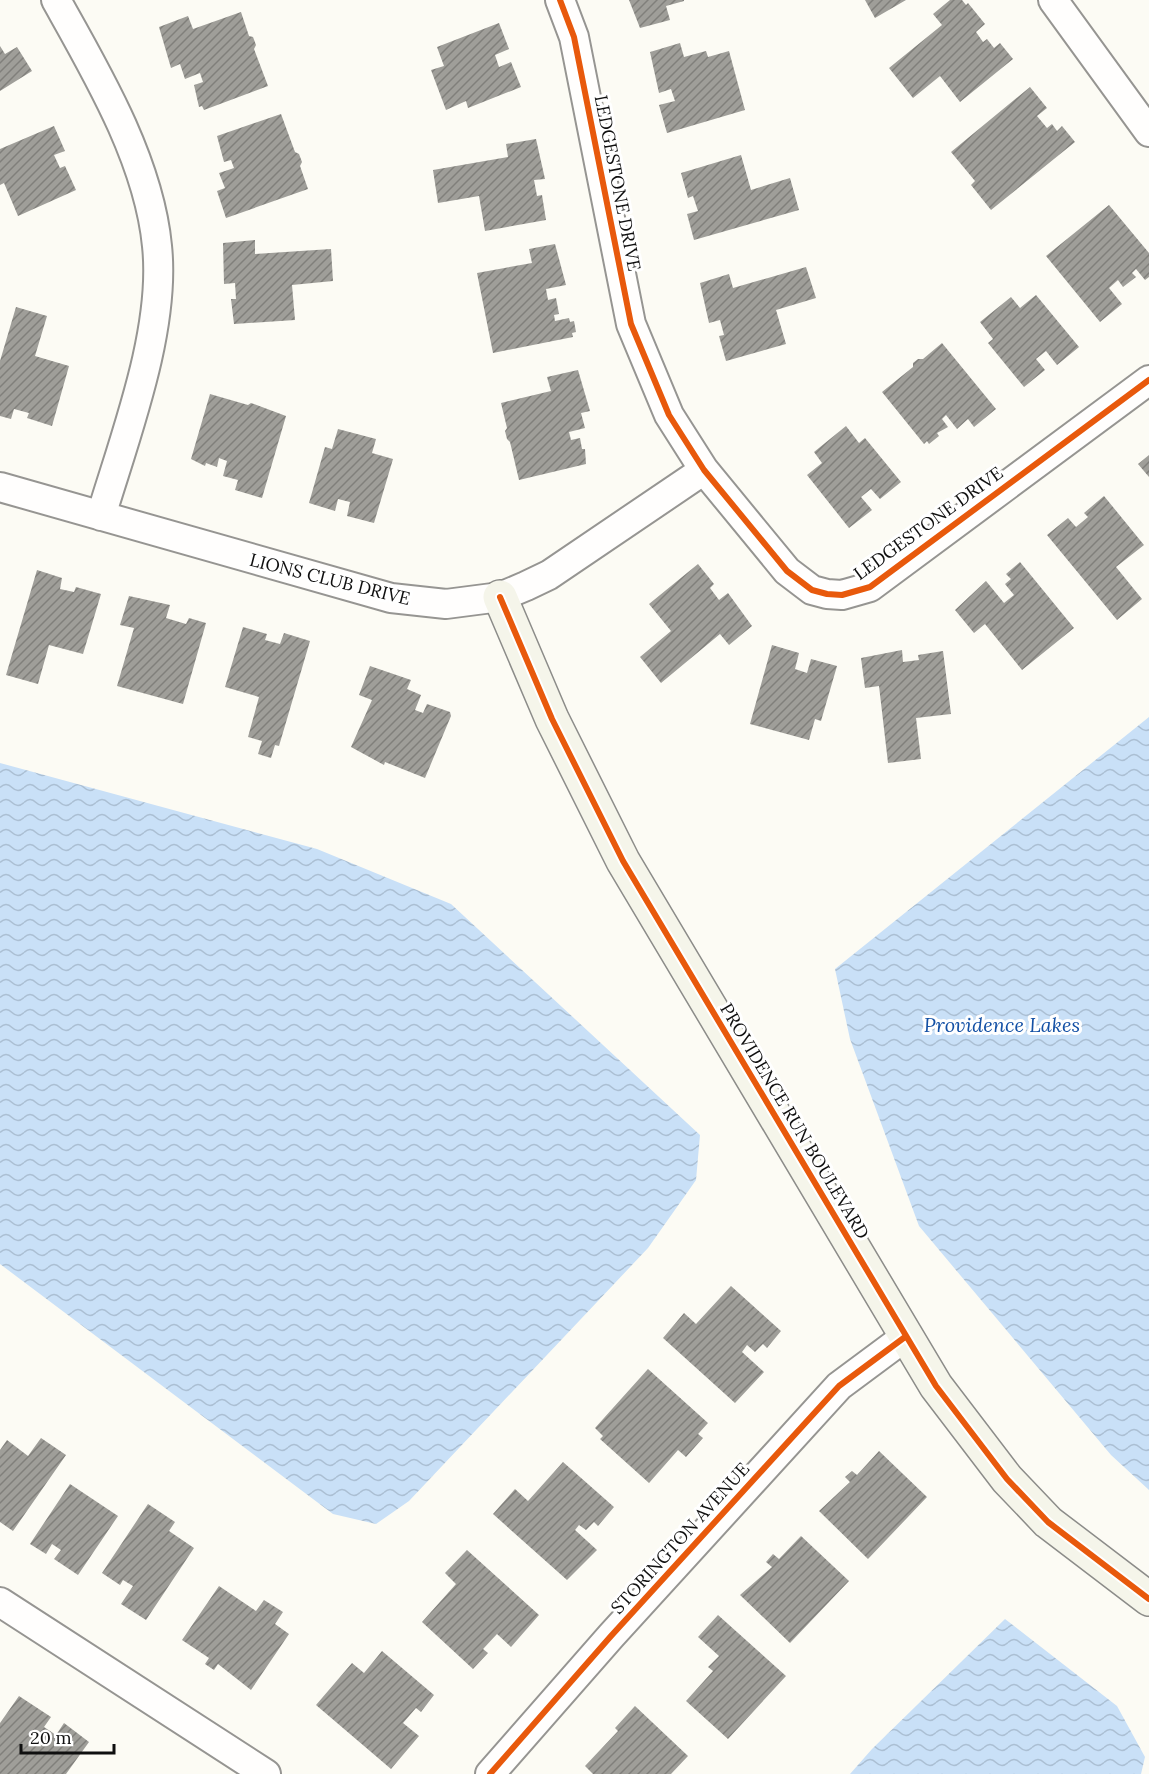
<svg xmlns="http://www.w3.org/2000/svg" width="1149" height="1774" font-family="Lora,serif">
<defs>
<pattern id="water-waves" width="16" height="10" patternUnits="userSpaceOnUse" patternTransform="scale(1.5)"><rect width="16" height="10" fill="#c9e0f7"/><path d="M0 5q4-4 8 0t8 0" fill="none" stroke="#abbfd3"/></pattern>
<pattern id="building-hatch" width="6" height="6" patternUnits="userSpaceOnUse" patternTransform="scale(1.5)"><rect width="6" height="6" fill="#9f9e99"/><path d="M-1 1l2-2M0 6l6-6M5 7l2-2" fill="none" stroke="#807f7b"/></pattern>
</defs>
<rect width="100%" height="100%" fill="#fcfbf4"/>
<path fill="url(#water-waves)" d="M1149,717V1490L1111,1455L919,1226L850,1039L835,969Z
M0,763L317,849L451,904L700,1135L696,1180L648,1248L409,1501L376,1524L333,1514L0,1264Z
M1005,1619L1117,1706L1145,1757L1141,1774H850L872,1749Z"/>
<path fill="url(#building-hatch)" d="M629,0H684V1L666,6L670,20L640,28Z
M865,0H906L875,18Z
M950,0H962L966,5L968,3L985,24L976,32L983,42L987,39L994,48L1000,43L1013,59L960,102L940,76L913,98L889,68L942,25L933,14Z
M241,12L249,36L253,37L256,45L254,49L268,86L204,110L202,106L199,107L194,85L203,82L200,73L185,79L180,64L171,68L159,27L188,16L193,29Z
M499,23L509,49L495,55L499,67L511,62L521,87L468,108L466,101L446,110L431,70L444,66L437,47Z
M680,43L684,57L706,51L708,57L729,51L745,110L667,133L659,105L675,101L671,89L659,93L650,52Z
M0,46L5,54L17,47L32,71L0,91Z
M1030,87L1047,108L1037,116L1047,128L1052,124L1057,131L1062,126L1075,142L991,210L971,185L975,181L951,152Z
M281,114L295,152L299,154L302,162L300,166L308,189L226,218L217,191L225,188L219,173L234,168L231,160L224,162L217,136Z
M54,126L65,151L54,155L60,168L65,166L76,190L18,216L4,183L0,185V149Z
M536,139L545,179L534,180L537,196L542,195L546,220L485,231L479,196L438,203L433,170L508,157L506,144Z
M741,155L751,190L790,178L799,210L694,240L687,214L698,211L693,196L688,198L681,173Z
M1109,205L1149,253V277L1145,280L1136,269L1132,273L1136,277L1123,287L1118,280L1109,288L1122,304L1100,322L1046,256Z
M255,240V254L331,249L333,281L292,285L295,320L234,324L231,299H236L235,283L224,284L223,243Z
M555,244L566,285L546,289L548,300L556,298L559,314L554,315L555,321L569,318L570,322L574,321L576,332L572,333L573,337L493,353L477,273L532,263L529,249Z
M806,267L816,298L776,310L786,344L726,361L719,336L724,335L720,320L709,323L700,283L729,274L733,288Z
M1036,295L1079,347L1057,365L1046,351L1036,359L1045,370L1024,387L988,343L993,339L980,322L1011,297L1020,308Z
M16,307L47,316L35,356L69,366L52,426L27,418L29,413L14,409L11,419L0,416V361Z
M942,343L996,409L974,427L968,419L957,429L946,415L942,419L948,427L937,433L939,436L929,444L927,441L924,444L882,392L913,367V363L918,359H923Z
M578,370L590,411L581,413L585,428L569,432L571,440L580,438L582,449H585L586,464L519,480L510,442L507,439L505,431L507,428L501,403L551,391L547,377Z
M210,394L248,405L251,403L286,416L262,498L235,490L238,480L223,476L227,461L219,458L217,467L206,463L205,466L191,459Z
M846,426L859,443L865,438L901,482L880,499L871,489L861,497L872,510L849,528L807,475L822,463L814,452Z
M338,429L376,439L372,453L393,459L374,523L347,516L350,502L338,499L335,511L309,503L325,447L332,449Z
M1149,455V477L1138,464Z
M1104,496L1144,545L1116,567L1142,599L1117,620L1047,535L1068,518L1076,527L1088,517L1084,513Z
M1020,562L1074,628L1022,670L985,624L974,633L955,610L986,581L1004,603L1014,595L1005,584L1011,579L1006,574Z
M698,564L714,584L710,588L719,600L728,593L752,626L729,645L720,634L661,683L640,657L671,631L649,604Z
M37,570L62,578L60,589L74,592L76,587L101,594L83,654L49,645L38,684L6,675Z
M129,596L170,605L166,618L186,624L189,618L206,623L183,704L117,686L134,628L120,625Z
M243,627L267,634L265,640L280,644L284,633L310,641L279,746L275,745L271,758L258,754L262,741L248,737L259,697L225,687Z
M772,645L799,653L795,669L807,673L811,659L837,666L821,721L815,719L809,740L750,724Z
M902,650L903,662L919,660L918,655L943,651L951,714L916,718L921,759L888,763L879,686L865,688L861,658Z
M370,666L411,680L407,689L421,695L415,710L423,713L427,704L450,712L451,716L425,778L385,762L384,765L351,747L372,700L359,695Z
M731,1286L781,1331L767,1348L763,1344L755,1352L747,1345L742,1352L764,1372L735,1403L663,1338L684,1313L696,1324Z
M648,1369L708,1423L698,1434L703,1438L686,1457L678,1450L649,1483L600,1439L603,1436L595,1428Z
M41,1438L66,1455L13,1531L0,1522V1450L7,1440L28,1456Z
M879,1451L927,1497L868,1559L819,1511L850,1482L845,1477L852,1471L857,1475Z
M563,1462L614,1507L598,1526L594,1522L586,1530L579,1525L575,1530L597,1550L567,1580L493,1514L515,1489L528,1501Z
M70,1484L118,1516L78,1575L54,1559L61,1550L52,1544L46,1554L30,1544Z
M148,1504L175,1522L169,1531L194,1548L146,1620L121,1604L133,1586L123,1580L120,1585L102,1573Z
M801,1536L849,1581L790,1643L740,1595L772,1567L766,1562L773,1554L779,1559Z
M467,1550L539,1615L511,1647L497,1634L483,1649L488,1653L473,1669L422,1622L456,1584L445,1573Z
M219,1586L256,1611L264,1600L283,1612L275,1624L289,1634L251,1690L218,1664L214,1670L205,1664L209,1658L182,1640Z
M718,1615L786,1676L728,1739L686,1701L713,1671L708,1667L719,1656L698,1637Z
M382,1651L434,1695L421,1712L416,1708L403,1723L419,1736L391,1769L316,1705L352,1663L364,1673Z
M19,1696L51,1717L44,1727L56,1735L64,1723L89,1742L66,1774H0V1723Z
M635,1706L688,1756L671,1774H593L585,1766L618,1731L615,1728Z"/>
<g fill="none" stroke-linecap="round" stroke-linejoin="round">
<g stroke="#969592" stroke-width="32">
<path id="street" d="M56,0C97,73 149,161 157,246C166,330 125,436 101,516
M560,0L574,37L631,324L669,415L704,470L787,571L812,590L827,594L842,595L870,587L1149,380
M1053,0L1149,132
M0,487L391,598L446,604L500,597L526,586L549,575L704,470
M0,1602L266,1774
M490,1774L611,1636L839,1386L905,1337"/>
</g>
<g stroke="#8c8c89" stroke-width="36">
<path id="secondary" d="M500,597L552,719L623,861L936,1386L1007,1479L1048,1522L1149,1599"/>
</g>
<use href="#street" stroke="#fffefd" stroke-width="28"/>
<use href="#secondary" stroke="#f5f5ea" stroke-width="33"/>
<g stroke="#fff" stroke-width="10">
<path id="cycleway" d="M560,0L574,37L631,324L669,415L704,470L787,571L812,590L827,594L842,595L870,587L1149,380
M500,597L552,719L623,861L936,1386L1007,1479L1048,1522L1149,1599
M490,1774L611,1636L839,1386L905,1337"/>
</g>
<use href="#cycleway" stroke="#e8590c" stroke-width="6"/>
</g>
<g text-anchor="middle" dominant-baseline="central" stroke-width="6" stroke-linejoin="round" paint-order="stroke">
<g font-size="18" fill="#0f0f0f" stroke="#fff">
<text transform="translate(618 183) rotate(79)">LEDGESTONE DRIVE</text>
<text transform="translate(928 523) rotate(-36)">LEDGESTONE DRIVE</text>
<text transform="translate(330 579) rotate(14)">LIONS CLUB DRIVE</text>
<text transform="translate(795 1121) rotate(59)">PROVIDENCE RUN BOULEVARD</text>
<text transform="translate(680 1538) rotate(-48)">STORINGTON AVENUE</text>
</g>
<g font-size="20" font-style="italic" fill="#1350a5" stroke="#fff">
<text x="1002" y="1024">Providence Lakes</text>
</g>
</g>
<path d="M21 1744v9h93v-9" fill="none" stroke="#0f0f0f" stroke-width="3"/>
<text x="30" y="1744" font-size="18" fill="#0f0f0f" stroke="#ffffff" stroke-width="4.5" paint-order="stroke">20 m</text>
</svg>
